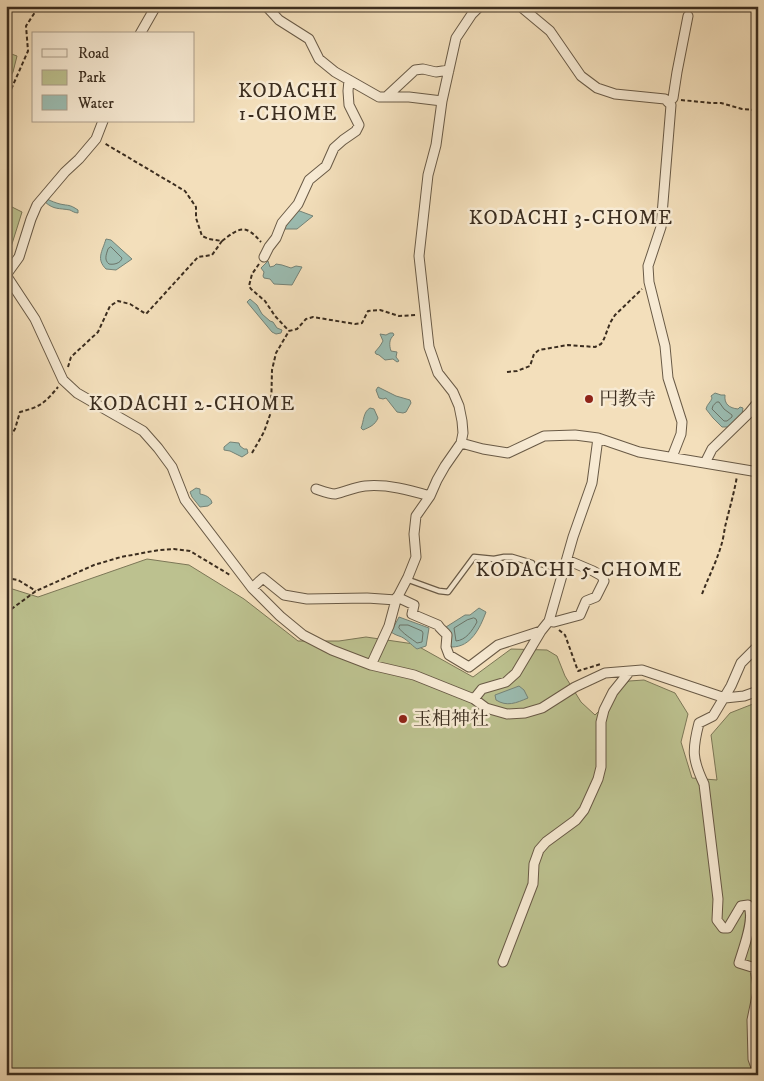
<svg xmlns="http://www.w3.org/2000/svg" width="764" height="1081" font-family="'IM FELL DW Pica','Noto Serif JP',serif">
<rect width="100%" height="100%" fill="#f3dfbb"/>
<filter id="stains"><feTurbulence type="fractalNoise" baseFrequency=".004" numOctaves="4"/><feColorMatrix values="0 0 0 0 .2 0 0 0 0 .09 0 0 0 0 .02 0 0 0 .5 -.17"/></filter>
<radialGradient id="worn" r=".72"><stop offset=".6" stop-color="#630" stop-opacity="0"/><stop offset="1" stop-color="#630" stop-opacity=".3"/></radialGradient>
<path fill="#bcc18f" stroke="#7c7757" d="M6,52L17,56L13,72L6,85Z
M6,204L22,212L11,247L6,250Z
M147,559L189,565L244,599L298,641H339L366,637L414,644L473,677L511,649L547,650L557,656L565,676L581,702L595,715L629,681L644,680L675,693L688,714L681,742L692,778L717,780L711,735L730,713L758,702V1075H6V587L38,597Z"/>
<path fill="#9bbcb1" stroke="#758377" d="M47,199C51,201 56,203 60,204C69,206 69,204 78,210V213C75,213 72,211 70,210C59,208 54,210 45,202Z
M297,210L313,216L297,229H284L283,224Z
M106,239L111,240L132,259L116,270L106,269C96,259 102,252 106,239Z
M268,261L270,267L274,266L276,264L282,265L291,268L296,266L302,267L292,285L274,284L270,279L264,278L263,276L264,272L261,268Z
M250,299L257,305L262,314L270,321L273,322L277,328L282,330L281,333L276,334L272,332L247,302Z
M390,333H393L394,335C389,339 389,345 391,351L397,352L396,357L399,361L397,362L393,359L385,360L379,355L376,354L375,352L380,346L383,341L380,334L386,335Z
M378,387L396,396L410,400L411,403L406,412L403,413L397,412L386,398L383,399L379,398L376,390Z
M715,393L721,395H725C724,404 729,408 738,409L740,407L743,408L742,414L729,427H722L713,418L706,409C707,404 711,402 712,398L711,396Z
M370,408L374,409L378,418C375,425 370,427 363,430L361,428C364,421 363,412 370,408Z
M230,442L239,443L240,446L244,449H247L248,453L242,457L230,451L224,450V447Z
M196,488L200,489V494C205,495 211,497 212,503L208,506L200,507L192,497L190,492Z
M479,608L486,612C480,628 471,647 452,647L449,644L450,634L446,627L465,615H470Z
M399,617L429,628L426,646L417,649C411,645 406,638 399,636C396,635 394,634 391,632Z
M519,686L524,690L528,698C516,703 507,707 496,700L495,695Z"/>
<g fill="none" stroke-linecap="round" stroke-linejoin="round">
<path stroke="#6b7468" stroke-width="1" d="M111,247L122,258C121,263 114,265 109,264C104,260 106,255 108,249Z
M717,402H719L724,409L732,415V417L727,421H724L712,409L713,406Z
M474,618L476,619L477,622C472,631 466,640 456,641L454,628L467,620Z
M400,625H408L422,631L423,633L422,642L417,643C412,639 402,633 399,628Z"/>
<g stroke="#695a46" stroke-width="7">
<path id="lane" d="M406,579L439,591L448,592L474,557L494,559L504,557H512L532,563L534,568L562,576"/>
</g>
<g stroke="#695a46" stroke-width="11">
<path id="street" d="M266,6L279,20L309,39L319,59L335,72L379,97H386L415,70L423,69L436,72L449,70
M520,6L550,31L581,76L597,88L615,94L665,99L671,105L661,227L648,266L649,282L665,346L668,378L682,422L681,434L672,457
M140,34L156,6
M386,97H409L442,101
M669,102L673,98L677,72L688,16
M264,257L269,247L276,238L282,223L298,204L309,180L326,166L334,148L343,140L356,131L359,125L349,105L348,91L349,80
M6,275L35,319L63,380L77,393L143,431L158,448L172,467L185,500L252,588L280,616L303,635L332,650L371,665L414,675L474,699L486,708L507,714L525,713L542,708L575,687L605,673L642,670L725,698L744,696L758,691
M6,275L19,257L31,219L37,205L65,172L79,159L96,139L103,121
M461,443L483,449L508,453L544,436L575,435L598,438L639,452L758,472
M705,463L712,449L749,413L758,402
M316,489C322,491 329,494 335,494C345,492 355,487 365,486C388,484 409,490 430,496
M252,588L263,578L284,595L307,599L367,598L396,600
M397,597L414,605L412,614L438,625C440,629 444,631 447,635L446,647L449,655L469,667L498,645L541,631
M549,621L554,622L580,615L586,601L596,597L604,581L602,576L593,571L567,560
M758,646L741,663L731,686L713,716L699,723C692,750 692,759 704,784L718,899L717,920L723,928H728L741,906L748,905C756,917 743,949 739,963L755,968L758,987
M371,665L389,626L396,600L408,577L416,557L414,534L416,516L430,496L437,480L445,466L461,443L463,433L462,421L459,406L453,392L438,373L429,347L419,256L428,175L436,145L442,101L456,38L472,14L480,6
M474,699L482,689L506,682L516,673L541,631L549,621L573,537L592,483L598,438
M503,962L533,884L534,864L539,850L546,842L576,820L584,810L598,779L601,767V722L604,710L613,692L630,671
M758,991L752,1020L753,1059L758,1073"/>
</g>
<path stroke="#3b2d1f" stroke-width="2" stroke-dasharray="4 2.5" stroke-linecap="butt" d="M681,100L712,103H721L742,109L754,110L758,108
M6,101L28,51L26,26L39,6
M222,241C239,228 245,223 261,242
M259,264L252,274L249,286L251,289L265,301L275,316L289,331
M68,367L71,357L98,332L110,306L118,301L130,304L146,314L198,257L212,255L222,241L209,239L202,236L196,218V207L185,191L104,143
M507,372L517,371L530,366L534,354L539,350L568,345L595,347L601,344L604,339L610,323L615,315L642,289
M6,442L15,429L20,412C40,407 45,403 58,387
M252,453L264,432L271,412L272,370L276,353L289,331L297,329L306,319L313,317L355,324L362,323L368,311L380,310L399,316L416,315
M6,578L18,580L36,591
M702,594C708,578 716,563 721,546C723,540 724,533 725,527C729,510 734,494 737,476
M6,613L36,591L94,565L121,557L159,550L174,549L190,551L230,575
M559,630L565,635L578,671L601,664"/>
<use href="#lane" stroke="#f7ead3" stroke-width="4.5"/>
<use href="#street" stroke="#f7ead3" stroke-width="9"/>
</g>
<g fill="#8f2418" stroke="#f7ead3" stroke-width="2">
<circle cx="589" cy="399" r="5"/>
<circle cx="403" cy="719" r="5"/>
</g>
<g text-anchor="middle" dominant-baseline="central" stroke-width="5" stroke-linejoin="round" paint-order="stroke">
<g font-size="19" fill="#3b2d1f" stroke="#f7ead3" text-anchor="start">
<text x="599" y="399">円教寺</text>
<text x="413" y="719">玉相神社</text>
</g>
<g font-size="20" letter-spacing="1" fill="#3b2d1f" stroke="#f7ead3">
<text x="288" y="91">KODACHI<tspan x="288" dy="23">1-CHOME</tspan></text>
<text x="571" y="218">KODACHI 3-CHOME</text>
<text x="192" y="404">KODACHI 2-CHOME</text>
<text x="579" y="570">KODACHI 5-CHOME</text>
</g>
</g>
<rect width="764" height="1081" fill="none" stroke="#f3dfbb" stroke-width="25"/>
<rect x="8" y="8" width="749" height="1066" fill="none" stroke="#3b2d1f" stroke-width="2.5"/>
<rect x="12" y="12" width="739" height="1056" fill="none" stroke="#3b2d1f"/>
<rect x="32" y="32" width="162" height="90" fill="#f7ead3" stroke="#ac9e8b"/>
<rect x="42" y="49" width="25" height="8" fill="#f7ead3" stroke="#ac9e8b"/>
<text x="78" y="58" font-size="15" fill="#3b2d1f">Road</text>
<rect x="42" y="70" width="25" height="15" fill="#bcc18f" stroke="#ac9e8b"/>
<text x="78" y="82" font-size="15" fill="#3b2d1f">Park</text>
<rect x="42" y="95" width="25" height="15" fill="#9bbcb1" stroke="#ac9e8b"/>
<text x="78" y="108" font-size="15" fill="#3b2d1f">Water</text>
<rect width="100%" height="100%" filter="url(#stains)"/>
<rect width="100%" height="100%" fill="url(#worn)"/>
</svg>
